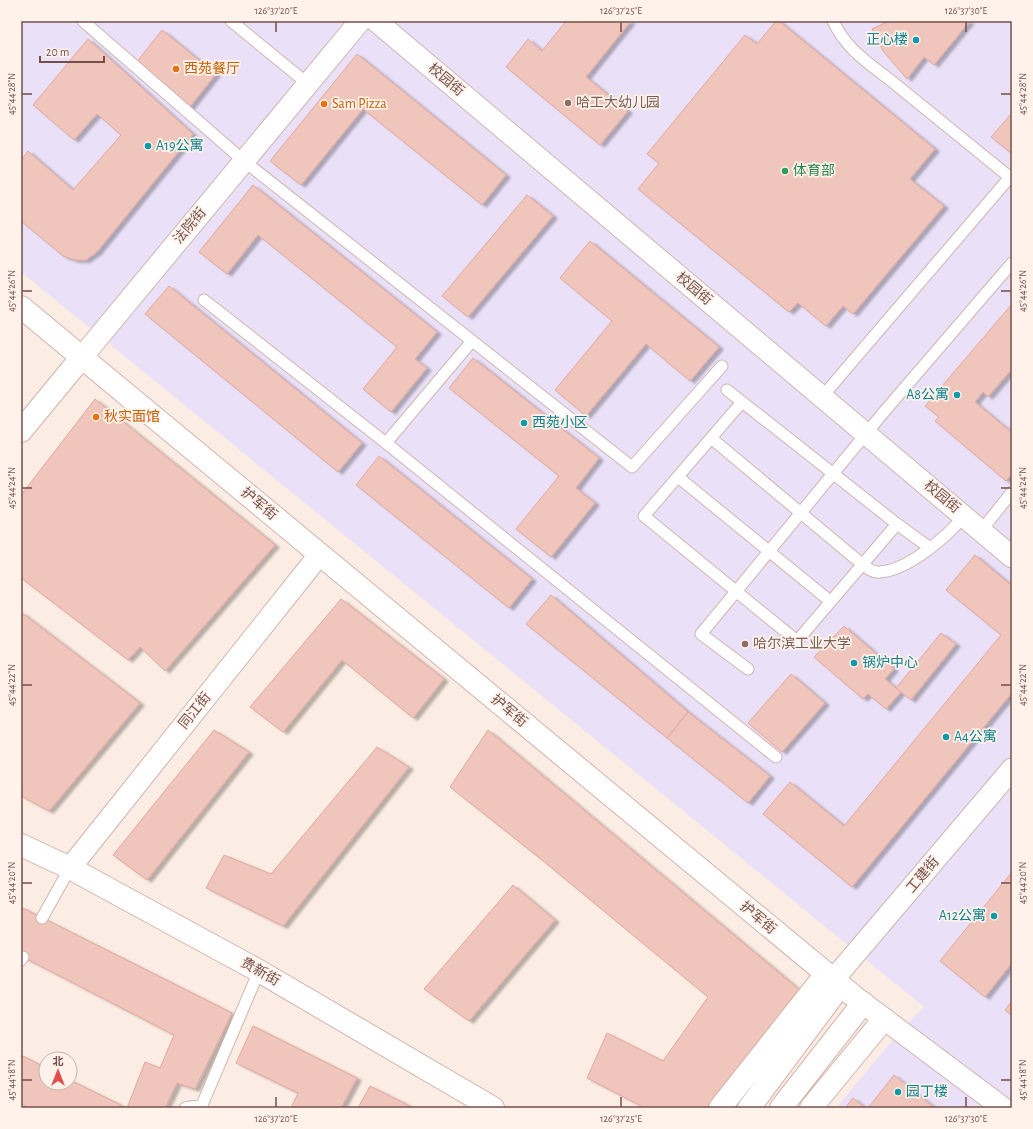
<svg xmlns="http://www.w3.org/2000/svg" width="1033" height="1129" font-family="'Alegreya Sans','Noto Sans SC',sans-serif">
<defs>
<filter id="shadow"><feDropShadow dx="4.5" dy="2.5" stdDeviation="1" flood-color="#0004"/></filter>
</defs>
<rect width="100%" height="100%" fill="#fcede4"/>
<path fill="#eae1f8" d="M21,21H1012V1108H836L900,1031L924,1007L21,272Z"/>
<path fill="#f0c5bc" stroke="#e3a79d" filter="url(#shadow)" d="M566,21H631L586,77L628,111L600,145L506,67L528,39L542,51Z
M776,21H779L935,149L910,179L944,206L853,314L843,306L826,326L798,303L789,312L638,189L659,163L647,154L745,35L757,44Z
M889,21H970L934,65L924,57L907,79L883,51L872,29Z
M162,30L216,74L189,108L135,64Z
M88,39L193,134L97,252L86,260H75L63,256L21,221V160L28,151L73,190L121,135L97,114L74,140L33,105Z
M357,54L506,175L482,205L363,109L301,185L270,161Z
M1012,113V154L991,137Z
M253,185L437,332L415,359L427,368L391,412L363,389L397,347L258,235L227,274L199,252Z
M527,195L553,216L468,317L442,296Z
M590,241L719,347L690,381L646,344L586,416L555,390L612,321L560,278Z
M169,286L362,443L338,472L145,314Z
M1012,304V369L988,397L983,392L975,402L1012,433V474L1006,481L935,421L939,417L925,406Z
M473,358L599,458L576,488L595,503L551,557L516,529L559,476L449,388Z
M95,399L275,545L165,671L140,647L128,660L21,578V495Z
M379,456L532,579L509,608L356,485Z
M975,555L1012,586V693L852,887L763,814L790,782L844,826L1001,635L946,590Z
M551,595L688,712L667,738L526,624Z
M341,599L444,679L413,718L342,660L283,732L250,707Z
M21,612L140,703L49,811L21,796Z
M844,626L894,669L885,679L901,692L886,709L868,694L863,699L814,657Z
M941,633L956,644L911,700L896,688Z
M791,674L825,703L782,752L748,723Z
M688,712L770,776L748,803L667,738Z
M214,730L249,752L147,880L113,855Z
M488,730L802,992L711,1108H645L587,1078L607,1033L663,1061L708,997L542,860L450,787Z
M377,747L409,767L283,926L206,888L224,855L271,874Z
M1012,872V963L985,997L940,961Z
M513,885L555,920L469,1021L424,989Z
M21,907L232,1013L195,1089L177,1083L165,1108H127L145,1062L160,1068L174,1035L21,956Z
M1012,1001V1016L1005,1010Z
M253,1026L357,1078L341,1108H291L298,1093L236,1063Z
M21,1055L46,1068V1083H70V1080L127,1108H30L21,1104Z
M894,1075L935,1108H868Z
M370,1086L414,1108H358Z
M853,1098L865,1108H845Z"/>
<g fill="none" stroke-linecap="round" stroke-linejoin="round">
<g stroke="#cfb5ae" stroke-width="13">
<path id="lane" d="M83,21L244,161L632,467L722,366
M231,21L308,84
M833,21C848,53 874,66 900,88C937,118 974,148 1012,179
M204,300L386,443
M472,341L386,443L776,757
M727,390L897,524L930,548
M822,397L1010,177
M742,402L644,516L797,641L897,524
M711,438L862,564C867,568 873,573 879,572C907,571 947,537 964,516
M678,477L830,601
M981,531L1012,492
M748,669L701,634L883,413L1012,263
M42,918L70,868
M21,960L23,957
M185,1108L202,1105L259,971"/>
</g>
<g stroke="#cfb5ae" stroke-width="23">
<path id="street" d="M376,21L1012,557
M82,357L360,21
M70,868L320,554
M833,980L1012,769
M851,994L1003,1108"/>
</g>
<g stroke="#d2b3ab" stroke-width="24">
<path id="secondary" d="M21,307L851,994
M21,431L82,357
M21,845L70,868L259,971L493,1108
M720,1108L826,974
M749,1108L840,986
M781,1108L863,1003
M811,1108L884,1019"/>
</g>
<use href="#lane" stroke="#fff" stroke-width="11"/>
<use href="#street" stroke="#fff" stroke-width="21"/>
<use href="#secondary" stroke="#fff" stroke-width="22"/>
</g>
<path fill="none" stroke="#744f4a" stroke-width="1.5" d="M276,22V32M621,22V32M966,22V32M22,94H32M1001,94H1011M22,291H32M1001,291H1011M22,488H32M1001,488H1011M22,685H32M1001,685H1011M22,883H32M1001,883H1011M22,1080H32M1001,1080H1011M276,1097V1107M621,1097V1107M966,1097V1107"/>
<g fill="#0f9aa8" stroke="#fff2ea" stroke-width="1.5">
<circle cx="916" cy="40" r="4"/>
<circle cx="148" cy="146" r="4"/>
<circle cx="957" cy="395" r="4"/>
<circle cx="524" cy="423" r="4"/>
<circle cx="854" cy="663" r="4"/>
<circle cx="946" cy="737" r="4"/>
<circle cx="994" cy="916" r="4"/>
<circle cx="898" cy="1092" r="4"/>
</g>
<g fill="#e8710a" stroke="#fff2ea" stroke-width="1.5">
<circle cx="176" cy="69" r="4"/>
<circle cx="324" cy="104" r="4"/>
<circle cx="96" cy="417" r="4"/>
</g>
<g fill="#8d6e63" stroke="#fff2ea" stroke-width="1.5">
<circle cx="568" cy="103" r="4"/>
<circle cx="745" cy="644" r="4"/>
</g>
<circle fill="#2e9e5b" stroke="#fff2ea" stroke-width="1.5" cx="785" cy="171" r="4"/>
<g text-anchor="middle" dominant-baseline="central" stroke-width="3.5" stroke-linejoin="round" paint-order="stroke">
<g font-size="14" fill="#0d838f" stroke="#fff2ea" text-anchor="start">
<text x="908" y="40" text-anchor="end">正心楼</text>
<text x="156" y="146">A19公寓</text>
<text x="949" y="395" text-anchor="end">A8公寓</text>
<text x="532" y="423">西苑小区</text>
<text x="862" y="663">锅炉中心</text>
<text x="954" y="737">A4公寓</text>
<text x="986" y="916" text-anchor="end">A12公寓</text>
<text x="906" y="1092">园丁楼</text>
</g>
<g font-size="14" fill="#c56008" stroke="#fff2ea" text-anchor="start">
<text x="184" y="69">西苑餐厅</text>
<text x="332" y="104">Sam Pizza</text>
<text x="104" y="417">秋实面馆</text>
</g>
<g font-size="14" fill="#744f4a" stroke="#fff2ea">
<text transform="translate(446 80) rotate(40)">校园街</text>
<text transform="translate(190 226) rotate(-50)">法院街</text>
<text transform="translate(694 289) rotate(40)">校园街</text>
<text transform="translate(942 497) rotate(40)">校园街</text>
<text transform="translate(259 504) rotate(40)">护军街</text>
<text transform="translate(195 711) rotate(-51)">同江街</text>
<text transform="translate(509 711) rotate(40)">护军街</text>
<text transform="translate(923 875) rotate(-50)">工建街</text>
<text transform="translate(758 918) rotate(40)">护军街</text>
<text transform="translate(260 972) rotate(29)">贵新街</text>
</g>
<g font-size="14" fill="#785e54" stroke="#fff2ea" text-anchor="start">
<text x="576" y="103">哈工大幼儿园</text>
<text x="753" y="644">哈尔滨工业大学</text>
</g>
<g font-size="14" fill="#27864d" stroke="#fff2ea" text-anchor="start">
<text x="793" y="171">体育部</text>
</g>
</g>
<rect width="1033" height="1129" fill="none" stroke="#fff2ea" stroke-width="44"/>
<g transform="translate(58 1071)"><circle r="19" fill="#fff2ea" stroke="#c7b1aa"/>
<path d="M0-3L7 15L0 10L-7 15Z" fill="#e34c4e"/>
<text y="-6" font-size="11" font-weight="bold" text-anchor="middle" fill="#744f4a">北</text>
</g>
<path d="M40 56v6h64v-6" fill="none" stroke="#744f4a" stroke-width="2"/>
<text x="46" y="56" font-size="12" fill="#744f4a" stroke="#fff2ea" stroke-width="3" paint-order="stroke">20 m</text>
<rect x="22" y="22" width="989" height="1085" fill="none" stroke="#744f4a" stroke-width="1.5"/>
<g font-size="10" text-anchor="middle" fill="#744f4a">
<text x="276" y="14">126°37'20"E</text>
<text x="621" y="14">126°37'25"E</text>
<text x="966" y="14">126°37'30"E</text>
<text transform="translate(11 94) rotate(-90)" y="4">45°44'28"N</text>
<text transform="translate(1022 94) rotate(-90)" y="4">45°44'28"N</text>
<text transform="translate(11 291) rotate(-90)" y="4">45°44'26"N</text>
<text transform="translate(1022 291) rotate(-90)" y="4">45°44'26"N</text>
<text transform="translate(11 488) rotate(-90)" y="4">45°44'24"N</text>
<text transform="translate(1022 488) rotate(-90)" y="4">45°44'24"N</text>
<text transform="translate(11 685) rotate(-90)" y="4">45°44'22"N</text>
<text transform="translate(1022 685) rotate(-90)" y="4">45°44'22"N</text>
<text transform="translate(11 883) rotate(-90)" y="4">45°44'20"N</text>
<text transform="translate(1022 883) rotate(-90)" y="4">45°44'20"N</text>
<text transform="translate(11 1080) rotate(-90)" y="4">45°44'18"N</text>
<text transform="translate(1022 1080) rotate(-90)" y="4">45°44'18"N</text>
<text x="276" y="1122">126°37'20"E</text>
<text x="621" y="1122">126°37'25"E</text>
<text x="966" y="1122">126°37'30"E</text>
</g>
</svg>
